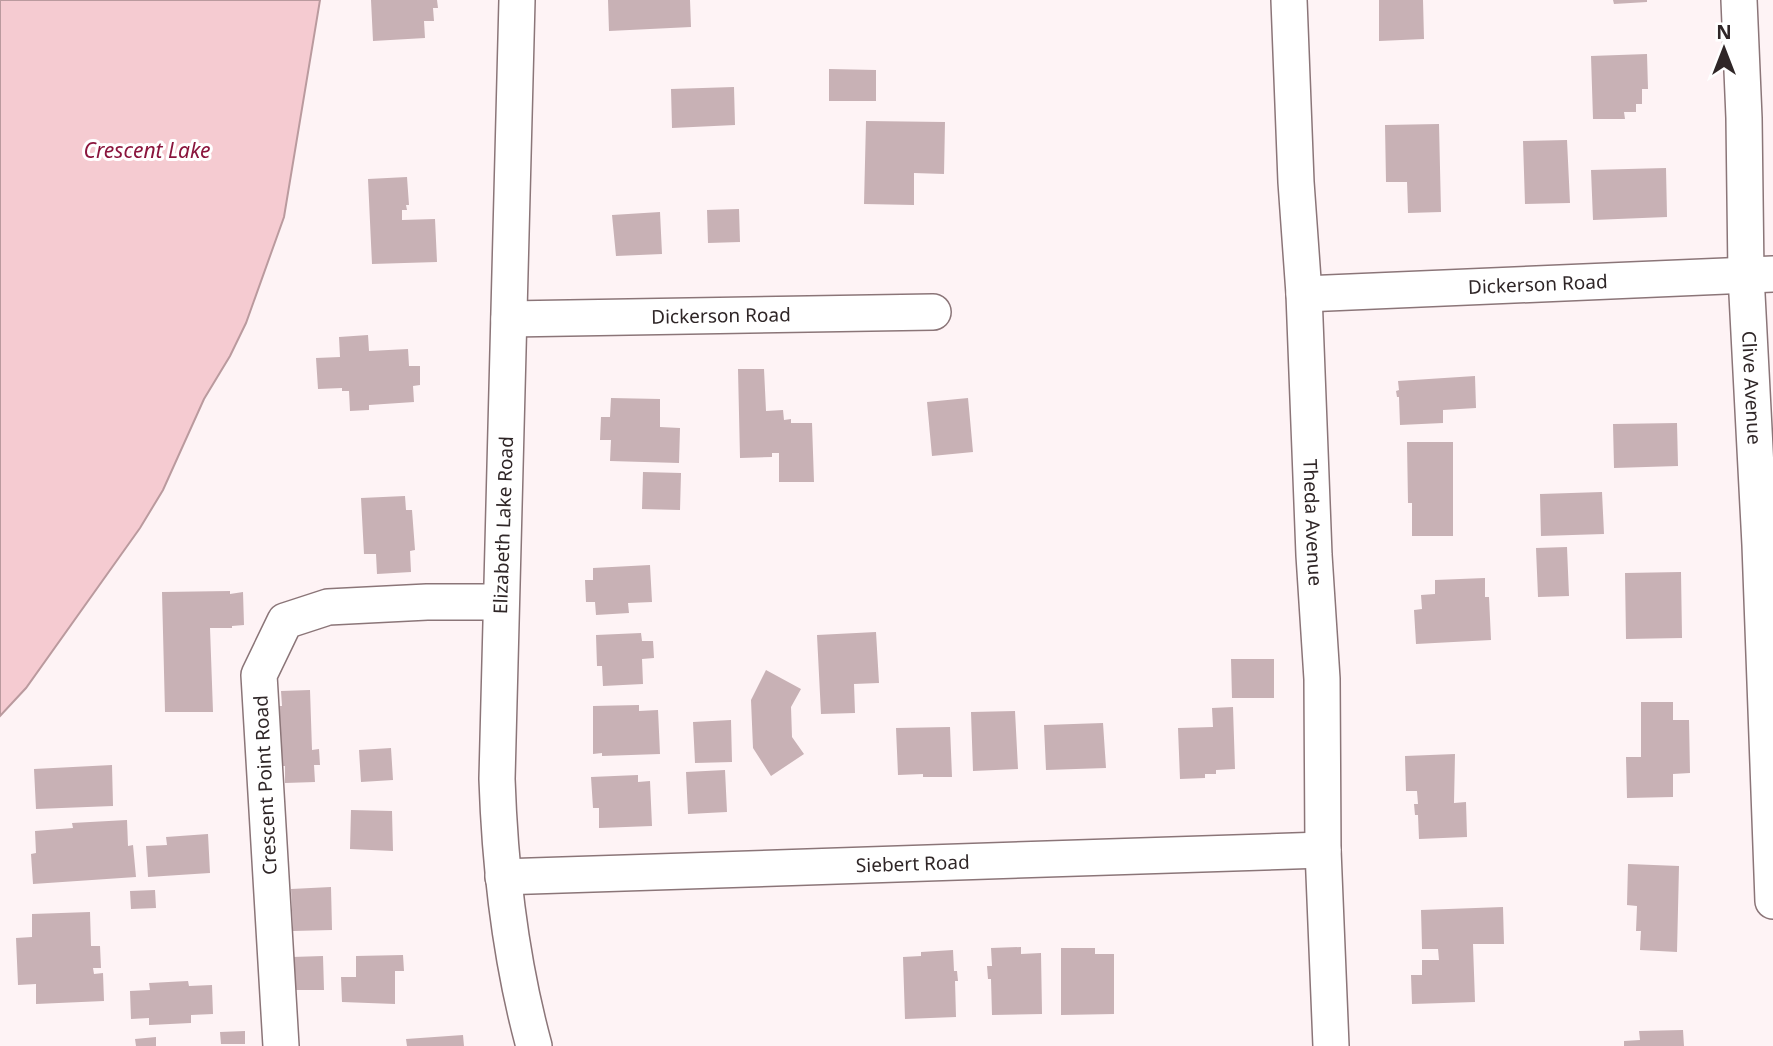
<svg xmlns="http://www.w3.org/2000/svg" width="1773" height="1046" font-family="'Noto Sans',sans-serif">
<rect width="100%" height="100%" fill="#fef3f5"/>
<path fill="#f5cbd1" stroke="#ba9a9e" stroke-width="2" d="M0,0H320L284,217L246,323L230,356L204,399L163,490L140,528L26,688L0,716Z"/>
<path fill="#c8b1b5" d="M371,0H437L438,8H433L434,21H424L425,38L373,41Z
M608,0H690L691,27L609,31Z
M1379,0H1423L1424,39L1379,41Z
M1613,0H1647V2L1614,4Z
M1647,54L1648,89H1642V104H1636V112H1624L1625,119H1593L1591,56Z
M829,69L876,70V101H829Z
M734,87L735,125L672,128L671,89Z
M866,121L945,122L944,174L914,173V205L864,204Z
M1439,124L1441,212L1408,213L1407,182H1386L1385,125Z
M1567,140L1570,203L1525,204L1523,141Z
M1666,168L1667,217L1593,220L1591,170Z
M407,177L409,205H406L407,210H402V220L435,219L437,262L372,264L368,179Z
M739,209L740,242L708,243L707,210Z
M660,212L662,254L616,256L612,215Z
M368,335L369,351L408,349L409,366H420V385L413,386L414,402L369,405V410L350,411L349,391H342V388L318,389L316,358L340,357L339,337Z
M738,369H764L766,411L783,410L784,420L791,419V423H812L814,482H779V453H772V457L740,458Z
M1475,376L1476,408L1443,410V423L1400,425L1399,397H1397L1396,391L1399,390L1398,381Z
M611,398L660,399V427L680,428L679,463L610,461L611,440H600L601,417H610Z
M968,398L973,452L932,456L927,402Z
M1677,423L1678,466L1614,468L1613,424Z
M1407,442H1453V536H1412V503H1408Z
M643,472L681,473L680,510L642,509Z
M1602,492L1604,534L1541,536L1540,494Z
M405,496L406,510H412L415,550L410,551L411,572L377,574L376,554H364L361,498Z
M1567,547L1569,596L1538,597L1536,548Z
M650,565L652,602L628,603L629,613L596,615L595,602H586L585,580H593V568Z
M1681,572L1682,638L1626,639L1625,573Z
M1485,578V597H1489L1491,640L1416,644L1414,610L1422,609L1421,595L1435,594V580Z
M230,591V594L243,592L244,625L232,626V628H210L213,712H165L162,592Z
M876,632L879,683L854,684L855,713L821,714L817,635Z
M641,633L642,641H653L654,658L642,659L643,684L603,686L602,666H597L596,635Z
M1231,659H1274V698H1232Z
M766,670L801,689L791,707L792,737L804,754L771,776L753,748L751,700Z
M310,690L312,750L319,749L320,765H314L315,782L285,783V766H281L278,706H282L281,691Z
M1641,702H1673V720H1689L1690,773L1673,774V797L1627,798L1626,757H1641Z
M639,705V711L658,710L660,754L602,756V753L593,754V706Z
M1233,707L1235,769L1216,770V774H1205V778L1180,779L1178,728L1213,727L1212,708Z
M1015,711L1018,769L973,771L971,712Z
M731,720L732,762L695,763L693,722Z
M1103,723L1106,768L1046,770L1044,725Z
M950,727L952,777H923V774L898,775L896,728Z
M391,748L393,780L361,782L359,750Z
M1455,754L1454,803L1466,802L1467,837L1419,839L1418,815H1415L1414,804H1418L1417,791H1406L1405,756Z
M112,765L113,806L36,809L34,769Z
M725,770L727,812L688,814L686,772Z
M638,775V782L650,781L652,826L599,828V808H593L591,777Z
M351,810L392,811L393,851L350,849Z
M127,820L128,846L133,845L136,877L33,884L31,854L36,853L35,831L73,828L72,823Z
M208,834L210,873L148,877L146,846L167,845L166,837Z
M1628,864L1679,866L1677,952L1640,950L1641,931H1636L1637,906L1627,905Z
M331,887L332,930L293,931L291,889Z
M155,890L156,908L131,909L130,891Z
M1503,907L1504,944H1473L1475,1002L1412,1004L1411,975H1422V960H1439L1438,949H1422L1421,910Z
M90,912L91,946H100L101,968H93L94,974L103,973L104,1001L36,1004V984L18,985L16,938L32,937V914Z
M1021,947V954L1041,953L1042,1014L992,1015L991,979H988L987,966H992L991,948Z
M1061,948H1095V954H1114V1014L1061,1015Z
M953,950L954,971H957L958,981H955L956,1017L905,1019L903,957L921,956V952Z
M403,955L404,971H395V1004L342,1002L341,977H356V956Z
M323,956L324,990H293L292,957Z
M188,981L189,986L212,985L213,1014L191,1015V1023L149,1025V1018L131,1019L130,991L150,990L149,983Z
M1683,1030L1684,1046H1624V1041L1640,1040L1639,1031Z
M245,1031V1044H221L220,1032Z
M463,1035L464,1046H407L406,1039Z
M156,1037V1046H136L135,1039Z"/>
<g fill="none" stroke-linecap="round" stroke-linejoin="round">
<g stroke="#8b7578" stroke-width="38">
<g id="minor">
<path d="M517,0L497,779C500,869 510,958 534,1046"/>
<path id="s1" d="M1289,0L1296,182L1304,294L1314,555L1322,679L1323,850L1331,1046"/>
<path id="s2" d="M1739,0L1744,118L1746,275L1760,545L1773,901"/>
<path id="s3" d="M1304,294L1773,274"/>
<path id="s4" d="M509,319L933,312"/>
<path id="s5" d="M503,877L1323,850"/>
<path d="M281,1046L259,675L285,621L328,607L427,602H500"/>
</g>
</g>
<use href="#minor" stroke="#fff" stroke-width="35"/>
</g>
<g text-anchor="middle" dominant-baseline="central" stroke-width="6" stroke-linejoin="round" paint-order="stroke">
<g font-size="19" fill="#2f2627" stroke="#fff">
<text stroke="none"><textPath href="#s3" startOffset="234">Dickerson Road</textPath></text>
<text stroke="none"><textPath href="#s4" startOffset="212">Dickerson Road</textPath></text>
<text stroke="none"><textPath href="#s2" startOffset="388">Clive Avenue</textPath></text>
<text stroke="none"><textPath href="#s1" startOffset="523">Theda Avenue</textPath></text>
<text transform="translate(503 525) rotate(-88)">Elizabeth Lake Road</text>
<text transform="translate(265 785) rotate(-93)">Crescent Point Road</text>
<text stroke="none"><textPath href="#s5" startOffset="410">Siebert Road</textPath></text>
</g>
<g font-size="21" font-style="italic" fill="#8a153d" stroke="#fff">
<text x="147" y="150">Crescent Lake</text>
</g>
</g>
<g transform="translate(1724 49)" stroke="#ffffff" stroke-width="5" paint-order="stroke">
<path d="M0-5L12 26L0 18L-12 26Z" fill="#2f2627"/>
<text y="-10" font-size="19" font-weight="bold" text-anchor="middle" fill="#2f2627">N</text>
</g>
</svg>
